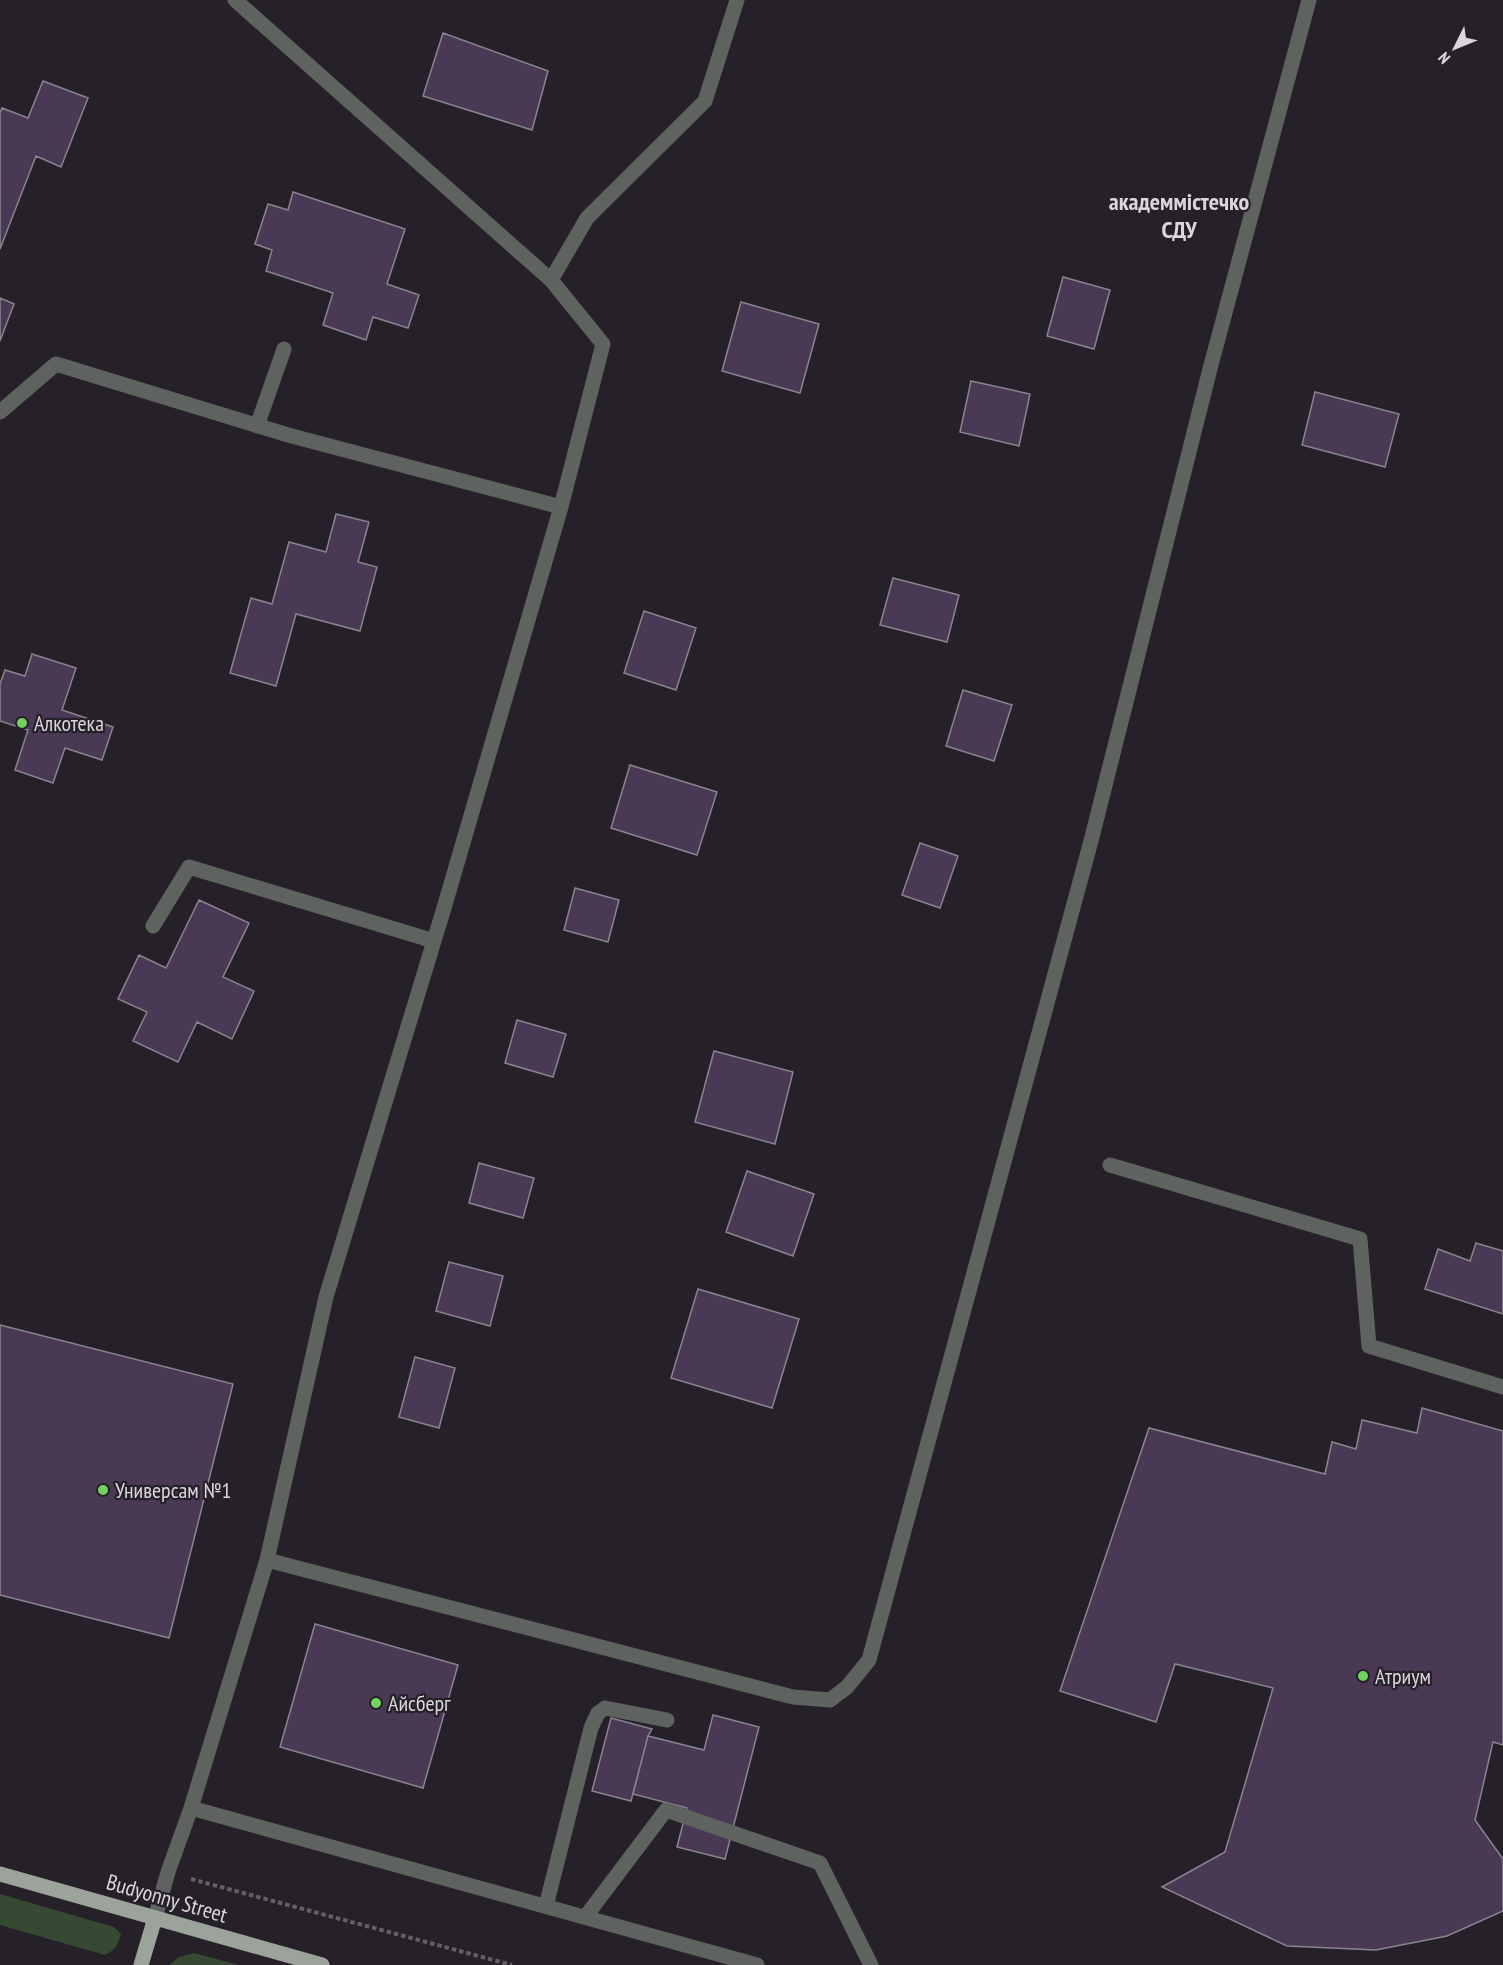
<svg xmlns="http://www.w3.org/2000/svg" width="1503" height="1965" font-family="'PT Sans Narrow',sans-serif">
<rect width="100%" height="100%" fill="#262129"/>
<path fill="#364933" d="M0,1894L114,1927L121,1934C118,1945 115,1950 105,1955L0,1925Z
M194,1953L239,1965H169L179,1957Z"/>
<path fill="#4a3955" stroke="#8a848f" stroke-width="1.5" d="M443,33L548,71L532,130L423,96Z
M43,81L88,98L61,167L36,156L0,249V113L2,108L28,118Z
M293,192L405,229L387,284L419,295L408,328L373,317L366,340L323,325L333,293L266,271L272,250L255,244L268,204L288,210Z
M1063,277L1110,290L1094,349L1047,336Z
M0,298L14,304L0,341Z
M741,302L819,324L800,393L722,371Z
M971,381L1030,394L1019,446L960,432Z
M1315,392L1399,414L1385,467L1302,445Z
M336,514L369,522L358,562L377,567L360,631L296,614L276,686L230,673L251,598L272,604L289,542L326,552Z
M893,578L959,595L947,642L880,625Z
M644,611L696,628L676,690L624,673Z
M32,654L76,668L62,710L113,727L102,760L65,748L53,783L15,770L28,730L0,721V684L5,670L25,676Z
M963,690L1012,705L994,761L946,746Z
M630,765L717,792L697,855L611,828Z
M920,843L958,856L940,908L902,895Z
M575,888L619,900L608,942L564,930Z
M199,900L249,923L223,977L254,991L232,1039L197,1022L178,1062L133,1041L147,1012L118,999L139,955L166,968Z
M517,1020L566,1034L553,1077L505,1063Z
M714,1051L793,1072L775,1144L695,1122Z
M479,1163L534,1178L523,1218L469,1203Z
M747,1171L814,1194L793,1256L726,1232Z
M1476,1243L1503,1251V1314L1425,1289L1438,1249L1470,1261Z
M449,1262L503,1276L490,1326L436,1311Z
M698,1289L799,1319L772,1408L671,1378Z
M0,1325L233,1384L169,1638L0,1595Z
M415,1357L455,1368L439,1428L399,1417Z
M1422,1408L1503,1431V1745L1493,1742L1475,1820L1503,1859V1911L1447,1936L1376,1950L1287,1946L1162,1887L1225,1852L1273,1688L1175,1664L1156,1722L1060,1691L1149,1428L1325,1474L1332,1442L1356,1449L1362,1420L1417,1433Z
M315,1624L458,1665L423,1788L280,1747Z
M713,1715L759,1727L725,1859L677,1847L687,1808L633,1794L648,1736L704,1750Z
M611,1718L652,1729L648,1736L631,1801L592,1791Z"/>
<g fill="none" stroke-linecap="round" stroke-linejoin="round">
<path stroke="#645f67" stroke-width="4" stroke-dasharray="4.5 3" stroke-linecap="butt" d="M191,1879L512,1965"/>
<path stroke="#5f635f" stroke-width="15" d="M235,0L551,280
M0,412L56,364L288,435L561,507
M257,426L284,349
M153,926L189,867L434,941
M1110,1165L1360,1239L1369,1346L1503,1387
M267,1560L793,1697L830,1700L847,1687L869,1660L1091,841L1211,365L1309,0
M191,1808L757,1965
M546,1906L591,1728L598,1713L605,1708L667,1720
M586,1916L666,1810L820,1863L871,1965
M155,1918L168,1872L191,1808L267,1560L326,1297L444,908L561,507L603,344L551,280L587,218L705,101L737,0"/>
<path stroke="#9ca39a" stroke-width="15" d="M0,1874L322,1965
M141,1965L155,1918"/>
</g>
<g fill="#71d35e" stroke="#262129" stroke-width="2">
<circle cx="22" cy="723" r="6"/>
<circle cx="103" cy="1490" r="6"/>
<circle cx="1363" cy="1676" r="6"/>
<circle cx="376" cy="1703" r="6"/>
</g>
<g text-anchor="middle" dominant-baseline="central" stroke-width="4.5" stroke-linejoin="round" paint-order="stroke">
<g font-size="22" fill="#dad6dc" stroke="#262129" text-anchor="start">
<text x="34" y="723">Алкотека</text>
<text x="115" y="1490">Универсам №1</text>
<text x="1375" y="1676">Атриум</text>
<text x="388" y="1703">Айсберг</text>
</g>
<g font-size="22" fill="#dad6dc" stroke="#262129">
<text transform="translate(167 1898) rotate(16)">Budyonny Street</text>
</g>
<g font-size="24" font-weight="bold" fill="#dad6dc" stroke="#262129">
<text x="1179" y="201">академмістечко<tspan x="1179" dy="28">СДУ</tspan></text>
</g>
</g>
<g transform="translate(1455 48) rotate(227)" stroke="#262129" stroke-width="4.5" paint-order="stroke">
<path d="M0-4.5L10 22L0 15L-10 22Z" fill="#dad6dc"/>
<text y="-9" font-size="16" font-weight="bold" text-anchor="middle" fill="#dad6dc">N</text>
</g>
</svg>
